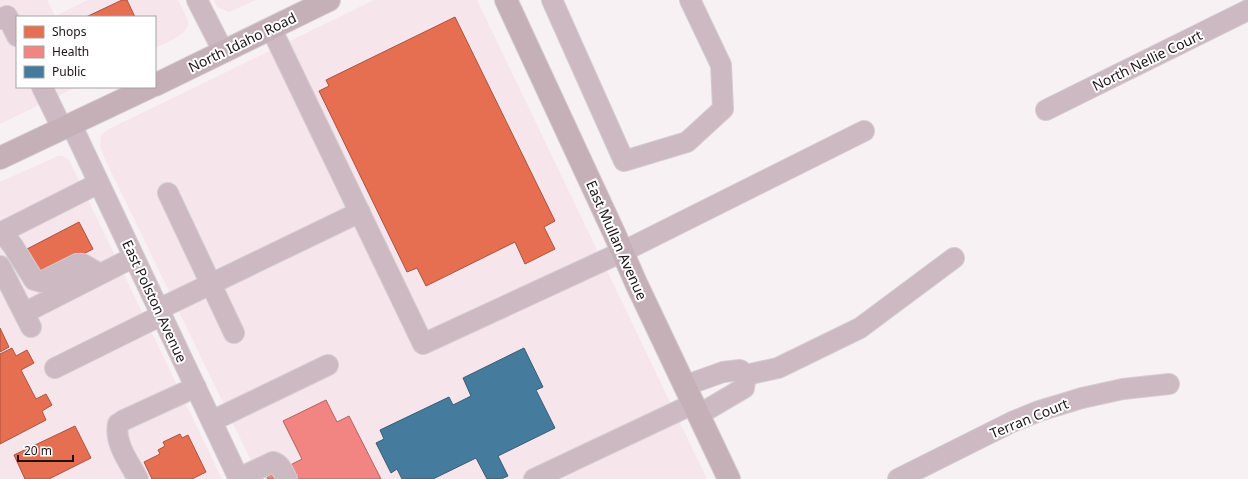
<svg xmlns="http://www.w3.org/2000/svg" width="1248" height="479" font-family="'Noto Sans',sans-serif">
<rect width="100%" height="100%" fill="#f8f1f3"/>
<path fill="#f6e5eb" d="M0,0H47L55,16L88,0H178L188,20V26L184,32L176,38L155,48V17H17V87H76L0,124Z
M214,0H256L229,12L217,7Z
M374,0H477L707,479H260L104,157L100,145L101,135L109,129Z
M58,156H63L69,160L222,479H0V182Z"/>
<path fill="#e76f51" stroke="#aa5340" d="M122,0H127L135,17H86Z
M455,17L555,221L544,227L555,249L525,264L515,242L426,286L417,268L407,272L319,91L329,86L326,80Z
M79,222L93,249L41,276L27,249Z
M0,328L9,347L0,352Z
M12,348L16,356L27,350L34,363L21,370L36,399L46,394L52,405L42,411L46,420L0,444V354Z
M75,426L91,458L49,479H25L14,455Z
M180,434L182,438L188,435L206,472L192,479H152L144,462L160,454L158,450L165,446L163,442Z"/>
<path fill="#f28482" stroke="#b26262" d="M326,400L337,422L349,416L381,479H268L267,477L302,459L283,421Z"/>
<path fill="#457b9d" stroke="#395c75" d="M524,348L543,387L536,390L555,428L498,456L508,476L501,479H487L476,458L433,479H402L397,469L391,473L376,443L384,439L380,430L449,397L453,405L471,396L463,378Z"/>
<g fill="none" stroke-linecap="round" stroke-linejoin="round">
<g stroke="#d4ced1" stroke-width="22">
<path id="minor" d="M197,0L223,51
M552,0L624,161L687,142L723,109L721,65L690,0
M0,19L7,16L17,36
M271,28L423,344L622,252L864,131
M42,87L62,128
M1046,110L1248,10
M71,124L239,479
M168,193L234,333
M2,232L13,246L34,280L41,282L77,264H83L100,274
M0,233L99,183
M0,266L31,327
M159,309L360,212
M24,313L134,257
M55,368L162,315
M746,375L778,368L860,328L954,258
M684,386L723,372L740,370L746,375L744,388L698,415
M212,421L328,365
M239,478L273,462C281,464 283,472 287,479
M138,479C129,462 114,443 118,424L124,420L196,387
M534,479L693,404
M898,479L1012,422L1039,411L1082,398L1123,389L1169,384"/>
</g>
<g stroke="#d4ced1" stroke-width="24">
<path id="major" d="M506,0L615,235L636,283L729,479
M155,85L329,0
M0,158L150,87"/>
</g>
<use href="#minor" stroke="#cdb9c1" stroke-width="20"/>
<use href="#major" stroke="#c5b0b8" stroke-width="22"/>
</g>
<g text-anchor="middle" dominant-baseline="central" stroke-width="4" stroke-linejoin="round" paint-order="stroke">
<g font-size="14" fill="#1d1317" stroke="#fff">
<text transform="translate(242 42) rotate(-26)">North Idaho Road</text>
<text transform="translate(1147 60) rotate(-26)">North Nellie Court</text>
<text transform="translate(617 240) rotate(66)">East Mullan Avenue</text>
<text transform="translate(155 301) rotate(65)">East Polston Avenue</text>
<text transform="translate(1029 418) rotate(-22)">Terran Court</text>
</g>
</g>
<rect x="16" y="16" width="140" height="72" fill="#ffffff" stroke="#a5a1a2"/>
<rect x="24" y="26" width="20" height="12" fill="#e76f51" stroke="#a5a1a2"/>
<text x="52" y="36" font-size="12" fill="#1d1317">Shops</text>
<rect x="24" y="46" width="20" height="12" fill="#f28482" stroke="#a5a1a2"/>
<text x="52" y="56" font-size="12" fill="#1d1317">Health</text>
<rect x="24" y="66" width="20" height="12" fill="#457b9d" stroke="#a5a1a2"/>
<text x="52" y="76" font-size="12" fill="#1d1317">Public</text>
<path d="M18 455v6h55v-6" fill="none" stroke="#1d1317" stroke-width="2"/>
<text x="24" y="455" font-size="12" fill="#1d1317" stroke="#ffffff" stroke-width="3" paint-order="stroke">20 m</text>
</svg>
